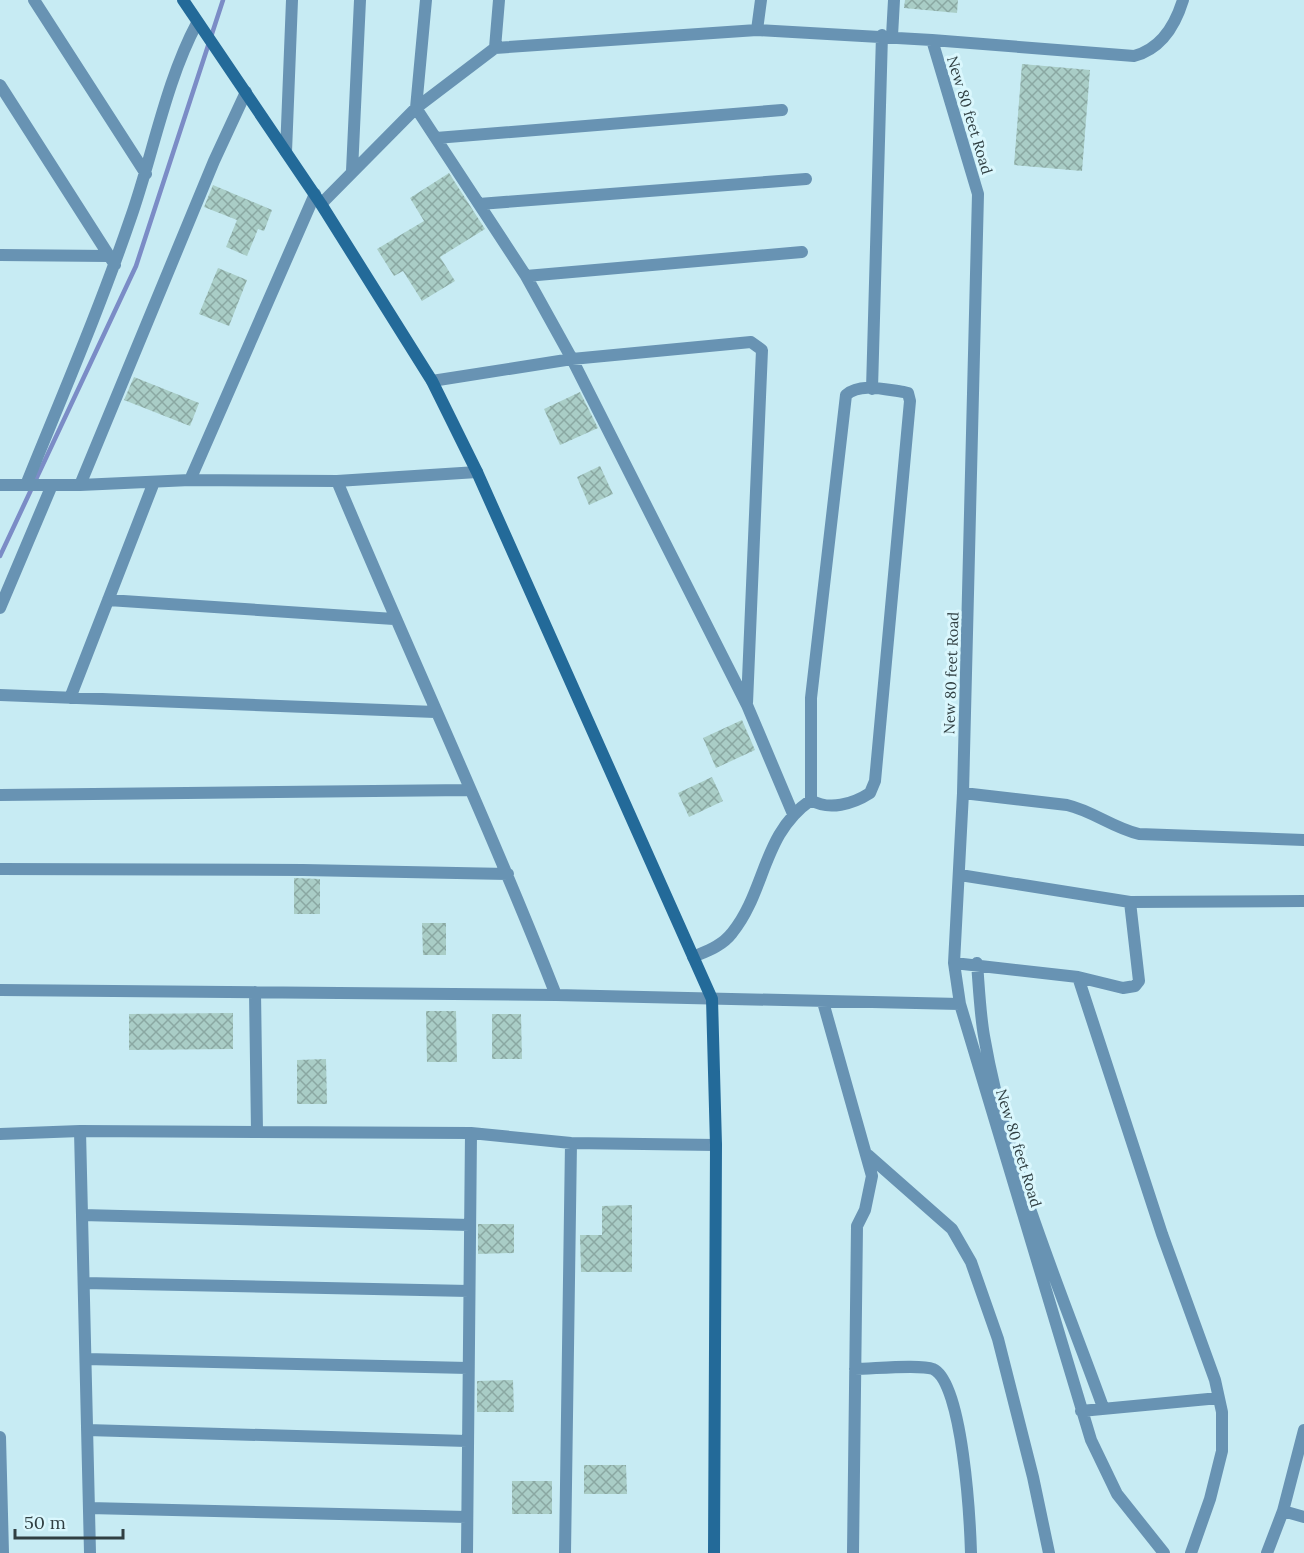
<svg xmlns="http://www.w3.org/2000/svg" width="1304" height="1553" font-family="Lora,serif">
<defs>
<pattern id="building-cross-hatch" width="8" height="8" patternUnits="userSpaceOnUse" patternTransform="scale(1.5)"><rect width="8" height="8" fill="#a9cdc6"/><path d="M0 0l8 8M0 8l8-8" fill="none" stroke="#8aa8a2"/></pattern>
</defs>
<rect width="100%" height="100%" fill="#c7ebf3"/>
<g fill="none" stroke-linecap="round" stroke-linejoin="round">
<path stroke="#7b8cc6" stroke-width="4.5" d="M0,556L136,266L223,0"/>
</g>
<path fill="url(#building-cross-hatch)" d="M905,0H958L957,13L904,8Z
M1022,64L1090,70L1082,171L1014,165Z
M449,173L485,229L440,257L455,281L422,301L403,271L394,276L377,249L424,221L410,198Z
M213,185L272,210L264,231L258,229L247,256L226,247L237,220L204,207Z
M218,268L247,280L229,326L199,314Z
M134,377L199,403L190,426L124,400Z
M580,392L598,428L560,445L544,409Z
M600,466L613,494L589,505L577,477Z
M742,720L755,750L716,768L703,738Z
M712,777L723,801L689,817L678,793Z
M294,878L320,879V914H294Z
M422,923H446V955H423Z
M426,1011H456L457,1062H427Z
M233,1013V1049L129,1050V1014Z
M492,1014H521L522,1059H492Z
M326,1059L327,1104H297V1060Z
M632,1205V1272H581L580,1235H602V1206Z
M478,1224H514V1253L478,1254Z
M513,1380L514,1412H477V1381Z
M584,1465H626L627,1494H584Z
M512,1481H552V1514H512Z"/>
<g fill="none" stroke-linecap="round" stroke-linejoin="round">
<path stroke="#6893b3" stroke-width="12" d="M34,0L146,174
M426,0L416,108L526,276L572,359L747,705L793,814
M757,30L761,0
M892,36L894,0
M495,48L499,0
M0,85L115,265
M436,138L782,110
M286,152L292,0
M352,171L360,0
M321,204L416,108L495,48L757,30L932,40
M479,204L806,179
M0,255L109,256
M526,276L802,252
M432,381L572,359L751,342L762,350L747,703
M872,389L882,35
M190,480L315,194
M337,481C409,653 488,822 556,995
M0,485H80L214,161L246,92
M26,485C62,396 100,308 131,217C153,154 166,81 197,23
M80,485L190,480L337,481L477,472
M108,600L394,619
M0,608L52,485
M0,695L435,712
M70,698L154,482
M963,793L1067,805C1093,811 1113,828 1139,834L1304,840
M0,795L469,790
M0,869L303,870L508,874
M960,875L1130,902L1304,901
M693,957C707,951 722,946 732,933C766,891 762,834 811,800V698L846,395C861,382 886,390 904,392L908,393L910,401L875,781L870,793C853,804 829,811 811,800
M954,963L1078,977L1123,988L1135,986L1139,981L1130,902
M977,963C979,988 980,1013 984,1036C1006,1164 1059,1286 1103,1407
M1078,977L1162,1234L1215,1380L1222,1412V1451L1210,1499L1191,1553
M0,990L556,995L960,1004
M255,992L257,1132
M823,1002L872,1176L865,1210L857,1226L853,1553
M80,1131L90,1553
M0,1134L80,1131L471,1133L571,1143L716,1145
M868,1155L952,1229L971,1262L998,1339L1033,1477L1049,1553
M82,1215L470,1225
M84,1283L469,1291
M86,1359L468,1368
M855,1369C872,1369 920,1364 933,1369C963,1382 970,1521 971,1553
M1081,1411L1219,1398
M87,1430L467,1441
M0,1437L3,1553
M89,1508L467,1517
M1283,1511L1304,1517
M467,1553L471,1133
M565,1553L571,1143
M1164,1553L1117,1494L1091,1440L960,1004L954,963L963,793L978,194L932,40L1134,56C1161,49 1175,26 1183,0
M1267,1553L1283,1511L1304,1430"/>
<path stroke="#236a99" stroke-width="12" d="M183,0L321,204L432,381L477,472L712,999L716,1145L714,1553"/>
</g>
<g text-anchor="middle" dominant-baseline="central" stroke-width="6" stroke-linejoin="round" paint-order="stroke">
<g font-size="15" fill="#303f42" stroke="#daf7fd">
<text transform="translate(970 115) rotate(73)">New 80 feet Road</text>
<text transform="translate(951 673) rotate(-88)">New 80 feet Road</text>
<text transform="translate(1019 1148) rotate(73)">New 80 feet Road</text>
</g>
</g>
<path d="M15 1529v9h108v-9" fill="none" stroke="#303f42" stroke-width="3"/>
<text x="24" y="1529" font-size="18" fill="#303f42" stroke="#daf7fd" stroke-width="4.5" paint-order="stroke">50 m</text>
</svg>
